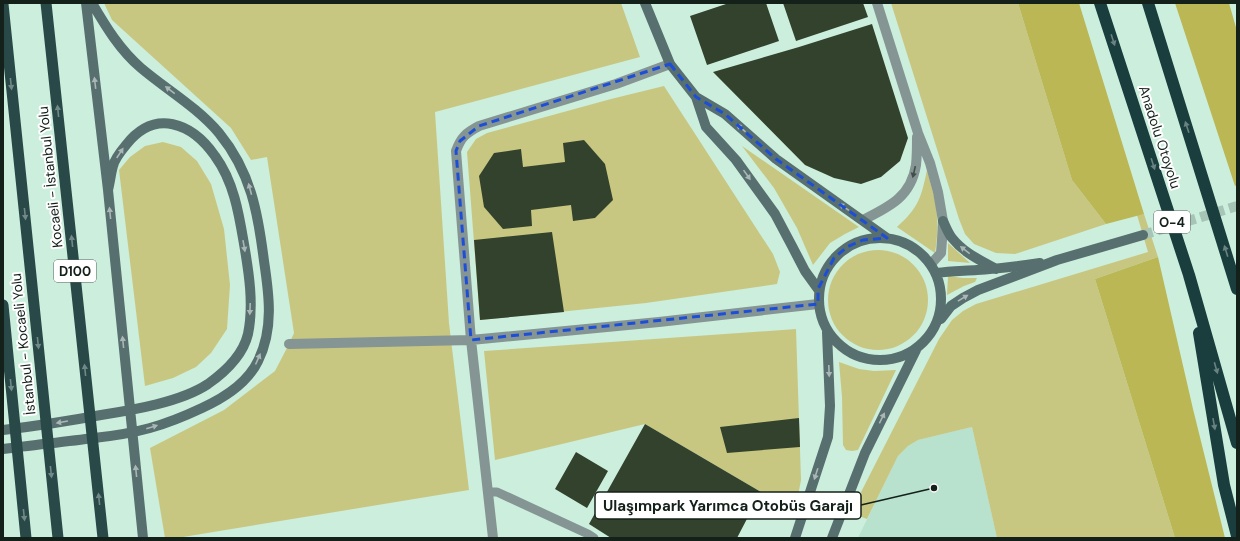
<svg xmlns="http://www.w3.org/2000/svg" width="1240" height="541" font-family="'DM Sans',sans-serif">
<rect width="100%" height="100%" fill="#ced"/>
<path fill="#b8e1ce" d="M972,427L997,538H858L898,456L908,446L918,440Z"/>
<path fill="#c8c781" d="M104,3H621L640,57L435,112L449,323L469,490L177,538H165L150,448L224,410L275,371L289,344L294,333L267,157L251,160L231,128L112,20Z
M891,3H1018L1072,180L1106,224L1015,254L996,253L974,244L965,234L959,219Z
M664,86L773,254L780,272L777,284L646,303L480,320L467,152L476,139L487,133L611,99Z
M163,142L181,147L197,161L211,184L224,229L230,285L227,329L211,353L196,367L173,378L145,386L119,170L130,157L145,146Z
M742,146L859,227L845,234L830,243L813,265L797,228L774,188Z
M927,170C931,185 936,200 937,215C938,228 937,240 935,253L897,227C919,207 921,198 927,170Z
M1144,214L1158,257L1095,279L1175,538H997L972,427L918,440L908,446L898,456L867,519L859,516L855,508L858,498L939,339L952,320L963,311L976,304L1148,252L1137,215Z
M948,243L970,263L948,261Z
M828 300a50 50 0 1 1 100 0a50 50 0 1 1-100 0Z
M948,276L963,278H977L975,282L964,286L947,295Z
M796,329L801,480L795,512L645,424L495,460L484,351Z
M839,362L859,369L874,371L896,370L858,450L852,451L846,450L843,445L842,397Z"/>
<path fill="#bab754" d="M1018,3H1079L1144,214L1106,224L1072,180Z
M1175,3H1229L1237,31V185L1235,186Z
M1158,257L1193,409L1225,538H1175L1095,279Z"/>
<path fill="#33422c" d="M729,3H766L779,41L707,65L690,16Z
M783,3H863L868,17L796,41Z
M872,24L908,138L900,161L881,177L861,184L834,178L805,165L713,72L799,47Z
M584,140L605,164L613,200L595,218L573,221L571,205L531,210L532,226L503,229L484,207L479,176L494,153L521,149L523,167L565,162L563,143Z
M552,232L564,312L480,320L474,240Z
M799,418L800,447L727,453L720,427Z
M645,424L761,492L737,538H611L589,524Z
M576,452L608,471L587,508L555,489Z"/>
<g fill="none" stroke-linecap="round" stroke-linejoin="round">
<path stroke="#a7c5b6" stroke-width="10" stroke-dasharray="10 5" stroke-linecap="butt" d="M1143,235L1237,206"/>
<path stroke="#859594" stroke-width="9" d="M488,492H497L588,534L594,538"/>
<path stroke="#859594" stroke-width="10" d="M877,3L918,133L930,163L938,192L943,221L942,240L941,253L931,264
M863,220C889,207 911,197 916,165C917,156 917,146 917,137
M289,344L471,340L659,322L818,304
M493,538L471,340L456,151C461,137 466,133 479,126L616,84L670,64"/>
<path stroke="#576f6e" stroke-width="10" d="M86,3L108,190L143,538
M645,3L670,64L696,97L725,114L776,159L887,238
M696,97L706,127L736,160L775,214L792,246L805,271L818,289
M943,221C946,227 948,233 952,238C964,253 980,260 996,269
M819 299a61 61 0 1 1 122 0a61 61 0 1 1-122 0Z
M937,273C950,271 963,271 977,270C998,269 1019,266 1040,263
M941,319L951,306L963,298L978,290L1057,260L1143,235
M3,430C36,426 69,421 101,415C133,410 181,402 208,384C225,372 243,355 248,334C254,305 249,273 244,244C239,214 234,182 215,156C192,123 155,108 126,145C121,151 115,158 113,166C111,173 110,182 108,190
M3,449C33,445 64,442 94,438C113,436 132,433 150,428C168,423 185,416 202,408C224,398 247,384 258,361C274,329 269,294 264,261C258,213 251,172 219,133C197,107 167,90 141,68C120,50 106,27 92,3
M795,538L828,437L830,406L827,332
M832,538L865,453L916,350"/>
<path stroke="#284948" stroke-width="11" d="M46,3L103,538
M3,4L58,538
M3,305L26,538"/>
<path stroke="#193e3d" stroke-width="12" d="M1100,3L1189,275L1237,443
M1148,3L1237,289
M1199,333L1224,485L1237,536"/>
</g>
<defs><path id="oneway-solid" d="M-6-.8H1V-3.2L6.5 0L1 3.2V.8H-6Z"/></defs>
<g fill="#6a8281">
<use href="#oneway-solid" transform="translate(1113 40) rotate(72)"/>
<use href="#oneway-solid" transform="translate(1187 127) rotate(-108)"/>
<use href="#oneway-solid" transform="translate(1153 164) rotate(72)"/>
<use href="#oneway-solid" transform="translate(1226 251) rotate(-107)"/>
<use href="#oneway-solid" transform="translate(1216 368) rotate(74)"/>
<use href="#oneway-solid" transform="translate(1214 424) rotate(80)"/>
</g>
<g fill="#abb7b6">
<use href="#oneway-solid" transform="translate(95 83) rotate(-97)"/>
<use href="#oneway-solid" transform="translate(170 90) rotate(-143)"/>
<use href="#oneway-solid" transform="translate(741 128) rotate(-139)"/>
<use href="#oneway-solid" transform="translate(120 153) rotate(-57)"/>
<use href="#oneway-solid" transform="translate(747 175) rotate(55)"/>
<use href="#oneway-solid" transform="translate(250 189) rotate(-105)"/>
<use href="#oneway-solid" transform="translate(844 207) rotate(-145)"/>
<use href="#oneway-solid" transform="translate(110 213) rotate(-96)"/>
<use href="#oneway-solid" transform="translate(244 246) rotate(80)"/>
<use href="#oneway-solid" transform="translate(965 250) rotate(-142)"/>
<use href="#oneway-solid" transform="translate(963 298) rotate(-31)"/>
<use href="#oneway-solid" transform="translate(250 309) rotate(92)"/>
<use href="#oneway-solid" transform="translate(123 342) rotate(-96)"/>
<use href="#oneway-solid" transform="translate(258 359) rotate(-66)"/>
<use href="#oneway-solid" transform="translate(829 371) rotate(88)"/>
<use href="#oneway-solid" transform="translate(882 418) rotate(-64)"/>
<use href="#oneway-solid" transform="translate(62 422) rotate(170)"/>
<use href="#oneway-solid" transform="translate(152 427) rotate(-17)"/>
<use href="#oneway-solid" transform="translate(136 471) rotate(-96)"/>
<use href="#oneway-solid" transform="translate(816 474) rotate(108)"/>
</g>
<g fill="#738988">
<use href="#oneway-solid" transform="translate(11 84) rotate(84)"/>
<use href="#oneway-solid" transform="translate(58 111) rotate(-96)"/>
<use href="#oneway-solid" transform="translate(25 214) rotate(84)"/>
<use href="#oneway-solid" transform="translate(72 241) rotate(-96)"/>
<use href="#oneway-solid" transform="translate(38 343) rotate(84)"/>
<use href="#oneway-solid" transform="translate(85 370) rotate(-96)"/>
<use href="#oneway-solid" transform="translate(11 385) rotate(84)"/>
<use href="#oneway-solid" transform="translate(51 472) rotate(84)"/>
<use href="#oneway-solid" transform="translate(99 499) rotate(-96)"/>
<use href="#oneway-solid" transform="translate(24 515) rotate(84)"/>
</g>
<use fill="#414f4b" href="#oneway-solid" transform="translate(914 172) rotate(103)"/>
<path fill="none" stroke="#1d4ed8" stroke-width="3" stroke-dasharray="8 5" stroke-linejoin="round" d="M670,64L696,97L725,114L776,159L887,238L863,240L847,247L834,258L818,289V304L471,340L456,151L460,141L479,126Z"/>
<g text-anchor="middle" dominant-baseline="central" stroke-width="4" stroke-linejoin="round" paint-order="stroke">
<g fill="#fff" stroke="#5a635f" stroke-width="1">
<rect x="1154" y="211" width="36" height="22" rx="3"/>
<rect x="54" y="260" width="42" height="22" rx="3"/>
</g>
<g font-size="13" font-weight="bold" fill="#14201a">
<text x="1172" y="222">O-4</text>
<text x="75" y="271">D100</text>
</g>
<g font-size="14" fill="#14201a" stroke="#fff">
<text transform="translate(1160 137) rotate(72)">Anadolu Otoyolu</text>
<text transform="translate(50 177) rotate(-96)">Kocaeli - İstanbul Yolu</text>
<text transform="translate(23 344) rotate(-96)">İstanbul - Kocaeli Yolu</text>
</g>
</g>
<path fill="none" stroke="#14201a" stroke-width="1.5" d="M934 488L861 505"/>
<circle fill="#14201a" stroke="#fff" stroke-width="1.5" cx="934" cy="488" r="4"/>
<rect fill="#fff" stroke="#14201a" stroke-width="1.5" x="595" y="492" width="266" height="27" rx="4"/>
<g font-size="15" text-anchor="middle" font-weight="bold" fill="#14201a">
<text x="728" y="511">Ulaşımpark Yarımca Otobüs Garajı</text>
</g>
<rect width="1240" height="541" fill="none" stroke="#14201a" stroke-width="8"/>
</svg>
